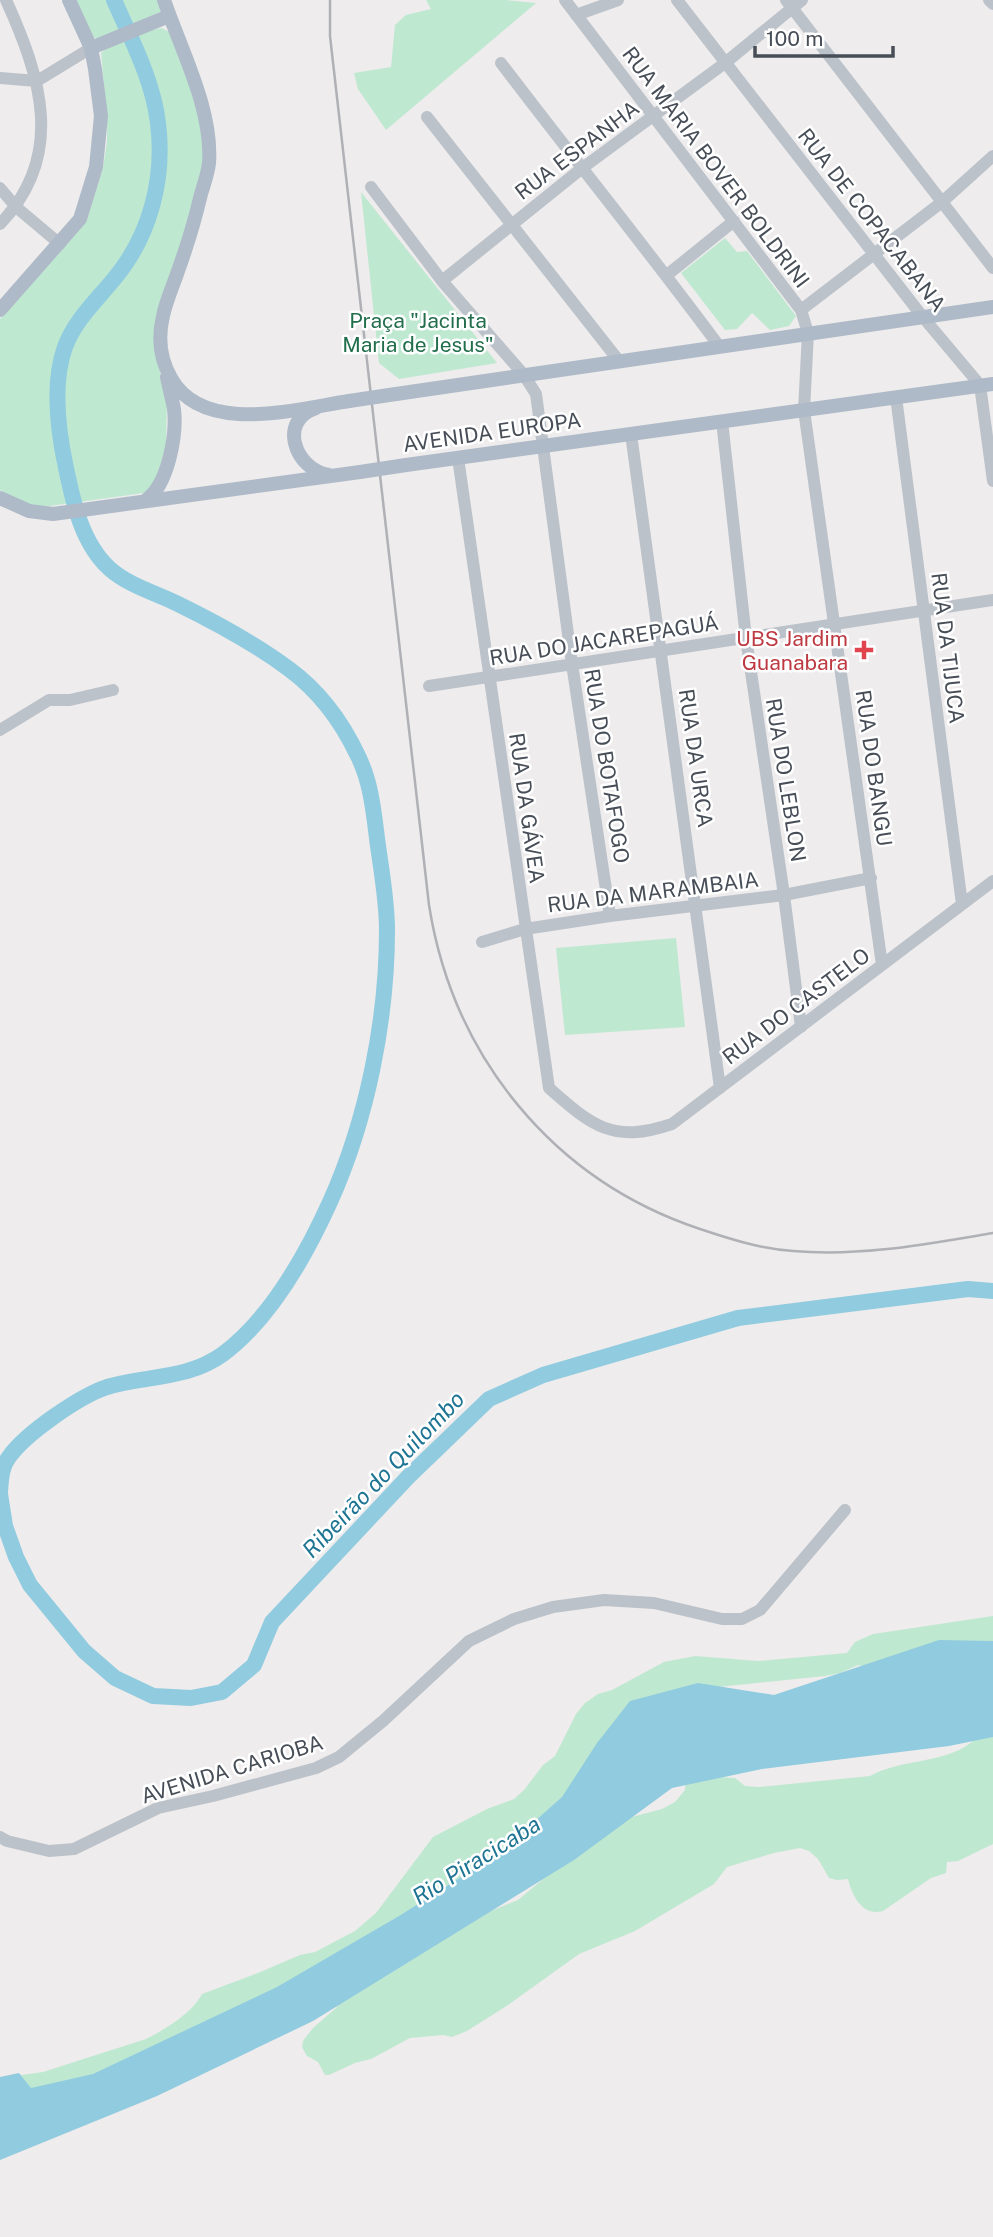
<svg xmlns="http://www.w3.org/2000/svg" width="993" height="2237" font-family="'Public Sans',sans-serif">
<rect width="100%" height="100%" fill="#eeecec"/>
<path fill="#bfe8d1" d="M76,0H158L162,11L100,40L93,37Z
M426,0H506L536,3L386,130L358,89L354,73L391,67L395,25L406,15L431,9Z
M162,28L169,32L189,84L202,130L204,163L175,265L160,371L167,400L166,446L155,484L144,493L42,507L25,504L0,490V319L86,222L103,168L107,141V116L101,53L107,48L152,30Z
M361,192L497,363L399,379L379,363Z
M725,238L737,252L747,251L796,316L789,326L770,330L752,313L737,329L725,330L681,273Z
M676,938L685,1027L565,1035L556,948Z
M993,1616V1654L871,1668L858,1665L840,1673L825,1676L680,1691L563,1815L390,1926L152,2059L39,2092L0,2078L43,2072L146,2039C166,2029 192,2013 202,1994L258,1973L300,1955L315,1952L355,1931L376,1913L433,1837L487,1809L514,1799L524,1790L543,1765L555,1756L576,1714L585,1703L598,1694L612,1690L664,1662L695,1656L758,1661L847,1653L855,1642L873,1634Z
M993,1723V1844L958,1861L947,1862L946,1873L931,1878L883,1911C863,1917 852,1896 848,1879L837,1880L829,1878L818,1859L809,1851L800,1848L774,1853L727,1867L714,1884L635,1931L579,1954L508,2005L467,2031L452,2037L443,2035L410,2038L371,2059L355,2063L329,2075H325L318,2062L307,2056L302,2047L303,2041L313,2028L336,2008L350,1989L427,1937L518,1900L566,1860L628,1818L662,1809L675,1802L685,1790L686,1775L735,1778L745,1786L759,1787L870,1776C897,1761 931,1763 959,1750C972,1744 983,1732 993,1723Z"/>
<path fill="#91cbdf" d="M939,1640L993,1641V1737L949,1746L762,1769L672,1788L574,1860L313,2021L157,2096L0,2160V2077L19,2073L31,2088L93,2074L277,1987L399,1916L498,1854L562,1797L597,1743L630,1701L698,1683L774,1695Z"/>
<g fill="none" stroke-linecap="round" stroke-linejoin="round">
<path stroke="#91cbdf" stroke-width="16" d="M0,1492C1,1480 1,1467 9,1457C26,1433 80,1396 107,1387C147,1375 187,1380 223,1354C270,1319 306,1255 330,1202C367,1120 387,1020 387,930C387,902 382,874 378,846C374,816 372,784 358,756C342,722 319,691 289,669C254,643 215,622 176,603C155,593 128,585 110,569C82,544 73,502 66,468C58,431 52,383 65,347C75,320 96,301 114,279C150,236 165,179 158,123C153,80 131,39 114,0
M0,1494L5,1526L16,1557L30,1585L84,1651L115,1678L153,1696L191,1698L222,1692L254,1665L272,1622L408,1477L489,1399L543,1375L738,1318L968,1289L993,1291"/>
<path stroke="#bcc2ca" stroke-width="12" d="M565,0L801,310L808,333L804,410L882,965
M677,0L922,316L980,385L993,481
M786,0L993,268
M989,0L993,4
M576,15L618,0
M501,63C573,158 648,250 719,346
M0,78L37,81L91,48
M427,117L619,361
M371,187L442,281L524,375L536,394L572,664L610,916
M0,188L16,207L60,244
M0,224C66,156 41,77 6,0
M667,275L734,221
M442,281L581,169L725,63L802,0
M801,310L942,202L993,156
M896,397L962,904
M722,421L746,638L784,895L801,1027
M631,434L720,1088
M458,458L549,1088C592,1126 613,1144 672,1124L993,881
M429,686L993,600
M0,730L49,700H70L113,690
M482,942L525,929L610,916L784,895L871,878
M0,1837L7,1841L49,1851L74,1849L158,1808L213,1796L316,1768L339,1757L383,1721L469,1641L514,1619L553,1607L604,1600L654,1603L722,1619H742L760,1610L845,1510"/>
<path stroke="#afbac8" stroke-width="14" d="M164,0C181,50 213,110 209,163C208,173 204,184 201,194C195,220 187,246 178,271C173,286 166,301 163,316C158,337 160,359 171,378C203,436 296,409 349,401
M91,48L169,16
M0,310L80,219L96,167L101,116L95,69L91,48L69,0
M396,394L993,307
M316,408C278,420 294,469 329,475
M406,465L993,384
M0,498L29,511L53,514L360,472
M146,500C168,485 177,435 174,409C172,398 169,388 167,377"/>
<path stroke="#afb1b6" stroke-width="2.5" d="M330,0V36L429,905C453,1057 553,1180 700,1229C730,1239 761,1249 793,1251C860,1257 927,1244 993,1233"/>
<path stroke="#afbac8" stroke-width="14" d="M349,401L396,394
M360,472L406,465"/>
</g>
<path fill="#e0444e" stroke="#fff" stroke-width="2.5" d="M860.5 639.5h7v7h7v7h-7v7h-7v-7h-7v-7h7z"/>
<g text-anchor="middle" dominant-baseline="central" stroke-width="5" stroke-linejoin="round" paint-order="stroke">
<g font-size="21" fill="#474e57" stroke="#fff">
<text transform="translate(577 150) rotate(-37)">RUA ESPANHA</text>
<text transform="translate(716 167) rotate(53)">RUA MARIA BOVER BOLDRINI</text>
<text transform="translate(872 220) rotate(52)">RUA DE COPACABANA</text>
<text transform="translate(492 432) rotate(-8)">AVENIDA EUROPA</text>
<text transform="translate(604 640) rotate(-9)">RUA DO JACAREPAGUÁ</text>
<text transform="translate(948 648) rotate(83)">RUA DA TIJUCA</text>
<text transform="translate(696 758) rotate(82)">RUA DA URCA</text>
<text transform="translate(607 766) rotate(81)">RUA DO BOTAFOGO</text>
<text transform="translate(874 768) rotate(82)">RUA DO BANGU</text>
<text transform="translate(786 780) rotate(81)">RUA DO LEBLON</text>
<text transform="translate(527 808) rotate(82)">RUA DA GÁVEA</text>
<text transform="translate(653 892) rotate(-7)">RUA DA MARAMBAIA</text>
<text transform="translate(796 1006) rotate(-37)">RUA DO CASTELO</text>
<text transform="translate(232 1769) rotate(-17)">AVENIDA CARIOBA</text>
</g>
<g font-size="21" fill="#226e4c" stroke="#fff">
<text x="418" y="320">Praça "Jacinta<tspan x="418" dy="24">Maria de Jesus"</tspan></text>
</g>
<g font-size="21" fill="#be3a42" stroke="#fff" text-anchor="end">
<text x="848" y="638">UBS Jardim<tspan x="848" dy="24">Guanabara</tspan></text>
</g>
<g font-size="23" font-style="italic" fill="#1e7493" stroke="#fff">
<text transform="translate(383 1474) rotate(-46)">Ribeirão do Quilombo</text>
<text transform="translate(476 1860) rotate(-32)">Rio Piracicaba</text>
</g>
</g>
<path d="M755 46v10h138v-10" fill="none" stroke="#474e57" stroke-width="3.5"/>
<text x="766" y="46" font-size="21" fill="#474e57" stroke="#ffffff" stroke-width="5" paint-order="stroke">100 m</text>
</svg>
